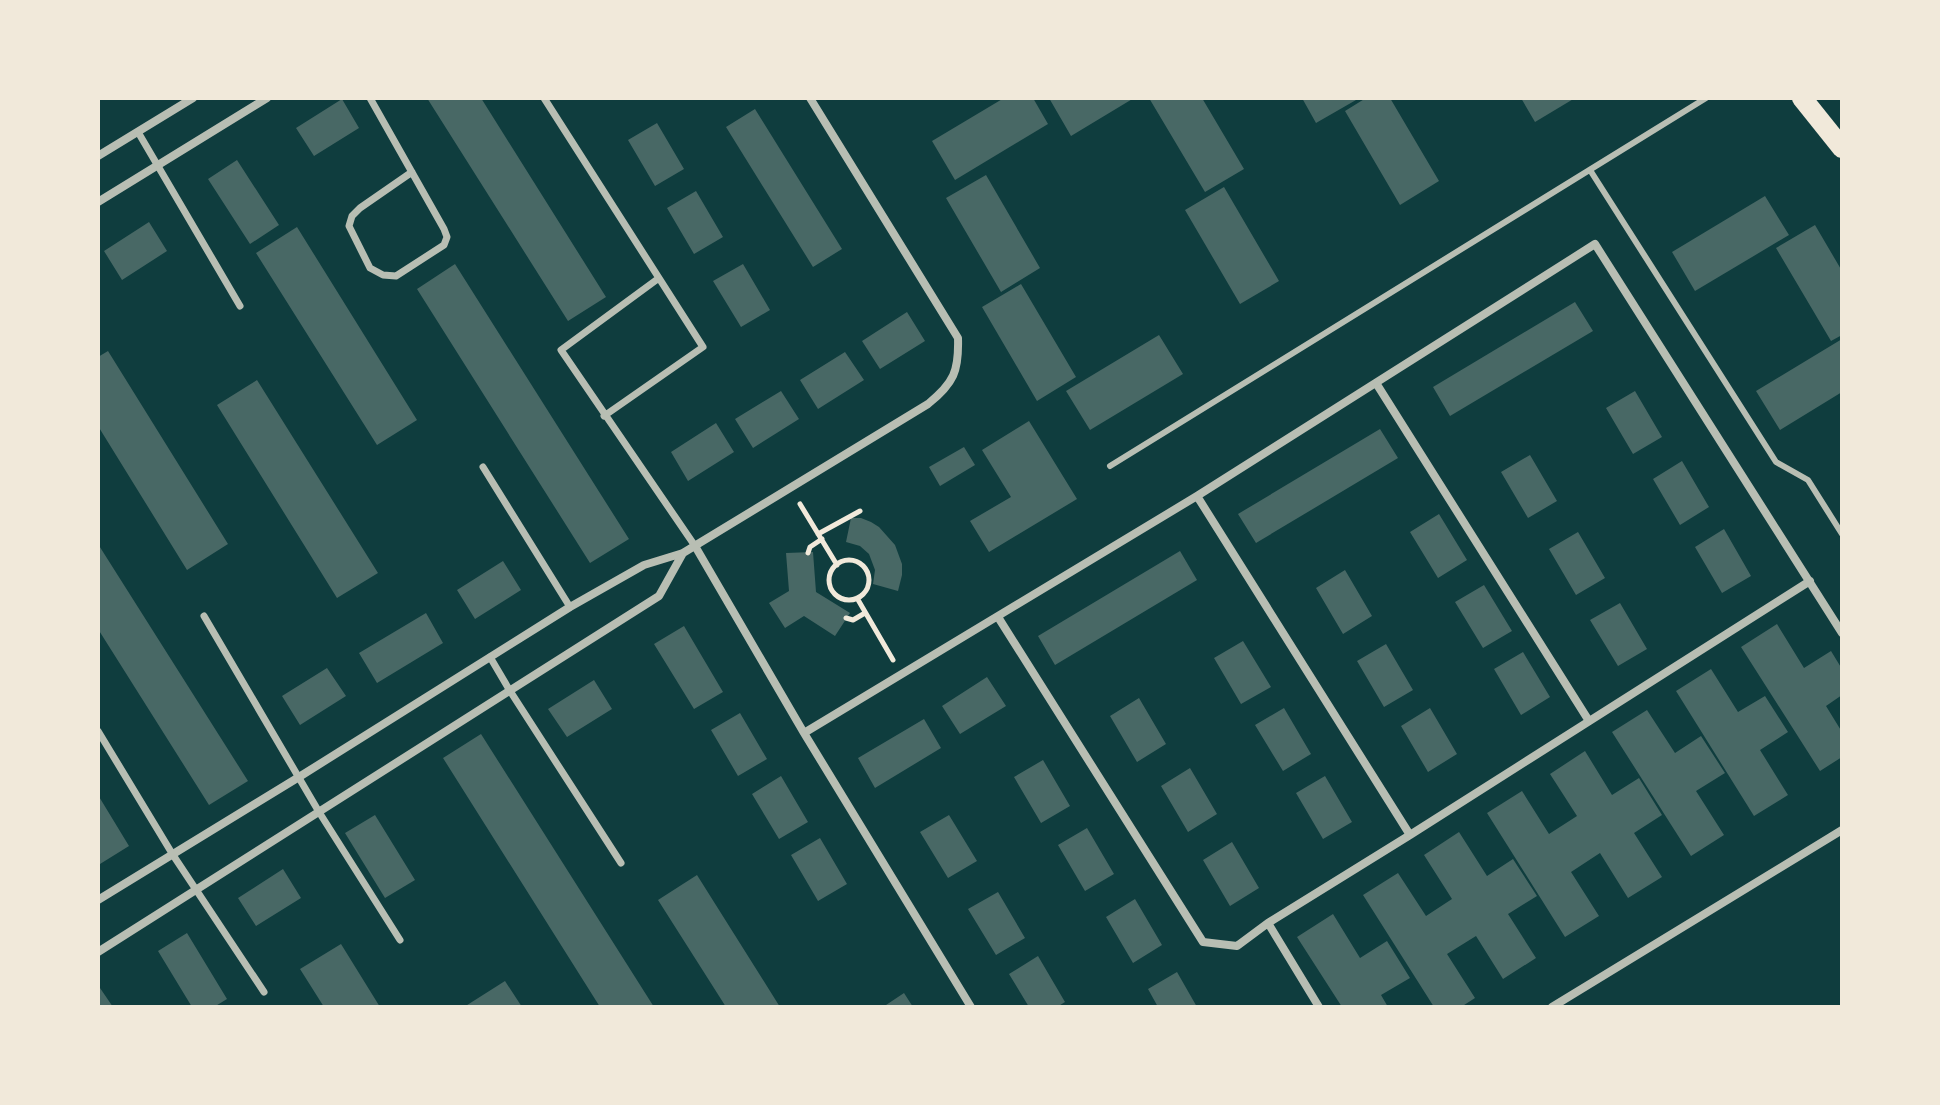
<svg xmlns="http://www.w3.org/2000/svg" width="1940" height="1105" font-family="Ubuntu,sans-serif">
<rect width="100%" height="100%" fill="#0f3d3e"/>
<path fill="#486865" d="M427,98H481L606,297L568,321Z
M1004,98H1033L1048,124L955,180L932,141Z
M1049,98H1134L1071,136Z
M1149,98H1202L1244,169L1205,192Z
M1302,98H1355L1356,100L1316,123Z
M1366,98H1390L1439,181L1400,205L1345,111Z
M1521,98H1575L1535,122Z
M342,99L359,128L314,156L296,128Z
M755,109L842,249L813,267L726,127Z
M657,123L684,169L655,186L628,140Z
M237,160L279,225L250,244L208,179Z
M986,175L1040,268L1001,292L946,198Z
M1224,187L1279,281L1240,304L1185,210Z
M696,191L723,237L694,254L667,208Z
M1765,196L1789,235L1695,291L1672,252Z
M149,222L167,251L122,280L104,251Z
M1815,225L1842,271V335L1831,341L1776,248Z
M297,227L417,420L377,445L256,253Z
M455,264L629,539L590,563L417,289Z
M743,264L770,310L741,327L713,281Z
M1021,284L1076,377L1037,401L982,307Z
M1575,302L1593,331L1450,416L1433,387Z
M907,312L925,341L880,369L862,341Z
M1159,335L1183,374L1090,430L1066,391Z
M1842,339V392L1780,430L1756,391Z
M108,351L228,544L187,570L98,426V357Z
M845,352L864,380L818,409L800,380Z
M257,380L378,573L337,598L217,405Z
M781,391L799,419L753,448L735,419Z
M1635,391L1662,437L1633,454L1606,408Z
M1029,421L1077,499L989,552L970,521L1011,497L982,450Z
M716,423L734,452L688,481L671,452Z
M1380,429L1398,458L1256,543L1238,514Z
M964,447L975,465L940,486L929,467Z
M1530,455L1557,501L1528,518L1501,472Z
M1682,461L1709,507L1680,525L1653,479Z
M1439,514L1467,560L1438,578L1410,532Z
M851,518H861L871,522L879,527L895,545L902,564V575L898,591L873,584L875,570L869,554L860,546L846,542Z
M1724,529L1751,576L1722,593L1695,547Z
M1578,532L1605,578L1576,595L1549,549Z
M98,544L248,781L209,805L98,629Z
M1180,551L1197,580L1055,665L1038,636Z
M813,552L816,592L850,613L835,636L804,616L785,628L769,603L789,591L786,553Z
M503,561L521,590L475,619L457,590Z
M1345,570L1372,616L1343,634L1316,588Z
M1484,585L1512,631L1483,648L1455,602Z
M1620,603L1647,649L1618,666L1590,620Z
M426,613L443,643L377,683L359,653Z
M1777,624L1804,668L1831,651L1842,669V695L1826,706L1842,732V757L1820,771L1741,647Z
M684,626L723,692L694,709L654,644Z
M1243,641L1271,687L1241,704L1214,658Z
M1386,644L1413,690L1384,707L1357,661Z
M1523,652L1550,697L1521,715L1494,669Z
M327,668L346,696L300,725L282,696Z
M1711,669L1738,712L1765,696L1788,732L1760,750L1788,795L1754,816L1676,691Z
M987,677L1006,706L960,734L942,706Z
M594,680L612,709L567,737L548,709Z
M1139,698L1166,744L1137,762L1110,716Z
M1284,708L1311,754L1283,771L1255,725Z
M1430,708L1457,754L1428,772L1401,726Z
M1647,710L1675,753L1701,736L1725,773L1696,791L1724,835L1691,856L1612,732Z
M740,713L767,759L738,776L711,730Z
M924,719L941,748L875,788L858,758Z
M481,734L654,1007H600L443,758Z
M1585,751L1612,795L1639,778L1662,815L1634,833L1662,877L1628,898L1600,853L1571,872L1599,916L1565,937L1487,813L1522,791L1549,834L1577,816L1550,774Z
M1043,760L1070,806L1041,823L1014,777Z
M1190,768L1217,814L1188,832L1161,786Z
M781,776L808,822L779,839L752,794Z
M1325,776L1352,822L1323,839L1296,793Z
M98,795L129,846L100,864L98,861Z
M375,815L415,880L385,898L345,833Z
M949,815L977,861L948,878L920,832Z
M1087,828L1114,874L1085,891L1058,845Z
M1459,832L1487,876L1513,859L1537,896L1508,914L1536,958L1503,979L1476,936L1447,954L1475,998L1461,1007H1434L1363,895L1398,873L1426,916L1452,899L1424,855Z
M820,838L847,884L818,901L791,855Z
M1232,842L1259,888L1230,906L1203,860Z
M283,869L301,898L256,926L238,898Z
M697,875L780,1007H726L658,900Z
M998,892L1025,938L996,955L968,909Z
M1135,899L1162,945L1133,963L1106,917Z
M1333,914L1360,958L1387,941L1410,978L1381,995L1388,1007H1342L1297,937Z
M187,933L227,999L214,1007H192L158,951Z
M341,944L380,1007H324L300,969Z
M1038,956L1065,1002L1057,1007H1029L1009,974Z
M1177,972L1197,1007H1158L1148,989Z
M505,981L522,1007H464Z
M100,988L113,1007H98V989Z
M904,993L913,1007H883Z"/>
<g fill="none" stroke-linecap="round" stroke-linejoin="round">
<path stroke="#f1e9da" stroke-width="5" d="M800,504L837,565
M818,534L860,511
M808,553L810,547L822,539
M829 580a20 20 0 1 1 40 0a20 20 0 1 1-40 0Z
M857,598L893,660
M846,618L853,620L865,613"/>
<path stroke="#b8beb3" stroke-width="6" d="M1590,170L1776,462L1808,480L1842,534
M1110,466L1706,98"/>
<path stroke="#b8beb3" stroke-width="7" d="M370,98L444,229L447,237L444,245L396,276L383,275L370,268L349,226L352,216L360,208L412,172
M544,98L703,347L604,416
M138,132L240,306
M659,278L561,350L695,546
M483,467L570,607
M204,616L319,812L400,940
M490,657L510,691L621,863
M98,731L173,855L264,992"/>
<path stroke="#b8beb3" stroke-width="8" d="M98,156L193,98
M98,202L267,98
M1376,383L1589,721
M1197,496L1410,835
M695,546L804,733L971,1007
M998,617L1203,942L1237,946L1268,923L1410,835L1810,581
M804,733L1197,496L1595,244L1842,633
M98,900L299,777L570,607L644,565L683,553L928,404C954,383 959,371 958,338L810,98
M1268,923L1319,1007
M98,952L659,596L683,553
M1552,1007L1842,830"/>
<path stroke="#f1e9da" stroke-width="20" d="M1802,98L1842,148"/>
</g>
<rect width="1940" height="1105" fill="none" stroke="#f1e9da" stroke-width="200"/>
</svg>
